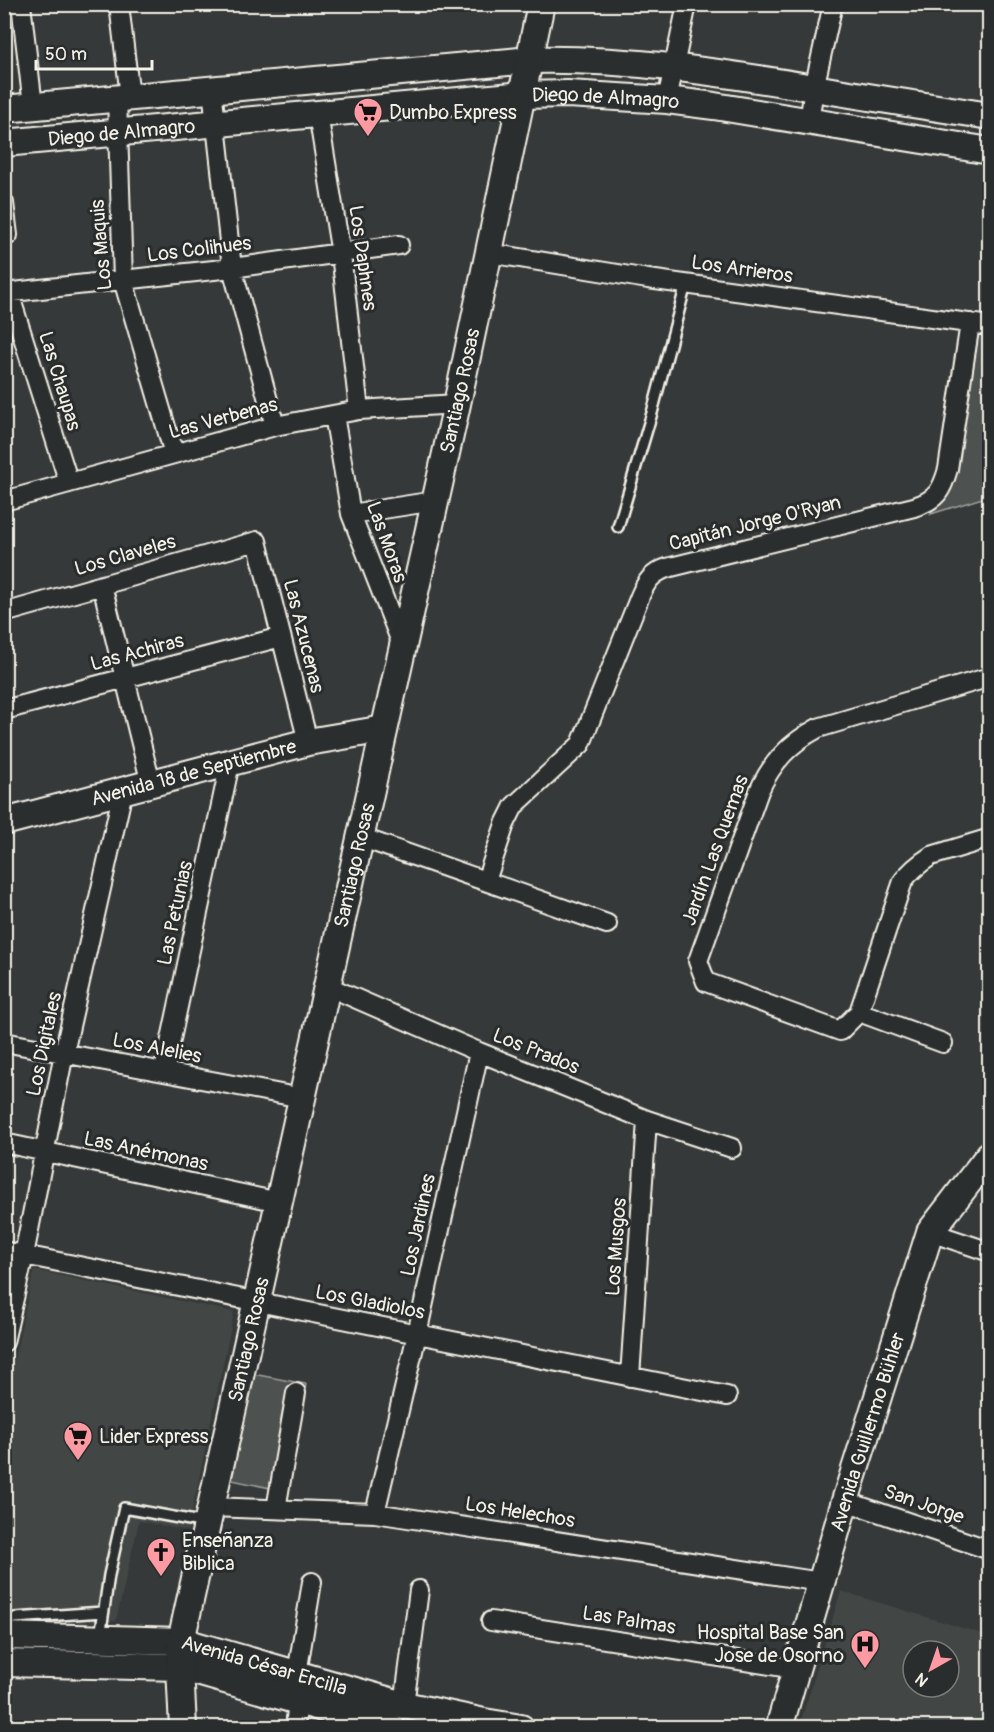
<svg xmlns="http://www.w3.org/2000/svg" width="994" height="1732" font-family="Pangolin,sans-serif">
<rect width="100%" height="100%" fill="#363939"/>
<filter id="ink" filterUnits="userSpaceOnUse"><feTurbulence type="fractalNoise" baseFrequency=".0167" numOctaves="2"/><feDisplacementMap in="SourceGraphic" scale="12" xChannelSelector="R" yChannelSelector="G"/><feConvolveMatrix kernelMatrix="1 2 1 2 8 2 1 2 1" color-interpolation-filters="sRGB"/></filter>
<g filter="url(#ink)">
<path fill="#434645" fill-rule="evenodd" d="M34,1270L234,1312L188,1531L139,1521L116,1621L5,1623V1401Z
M841,1591L989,1636V1727H799ZM913,1651H949V1687H913Z"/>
<path fill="#4e514f" stroke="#a1a19c" stroke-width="1.5" d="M977,333L989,335V496L931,514L947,495Z
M253,1374L306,1384L285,1491L232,1480Z"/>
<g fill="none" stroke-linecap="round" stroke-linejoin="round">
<g stroke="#f4f1e8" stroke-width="14">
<path id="lane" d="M618,527L652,413L686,284
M4,1623L15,1618L103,1612
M100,1637L109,1575L124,1508L206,1523"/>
</g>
<g stroke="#f4f1e8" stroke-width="22">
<path id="street" d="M21,4L33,106
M119,4L130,97
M212,89L232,268L275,426
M117,98L123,280L174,454
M667,100L687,4
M318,114L341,254L359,410
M809,122L814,88L833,4
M4,203L8,235
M489,253L648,279L990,326
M4,293L232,268L399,245
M9,293L69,483
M334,415L351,514L403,647
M4,501L275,426L359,410L457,404
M351,514L435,501
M102,585L151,784
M4,613L257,541L308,742
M990,677L818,728C790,743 772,762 759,791L698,961L706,982L840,1031L859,1012L903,881C911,870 920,863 931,856L990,838
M4,710L281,637
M360,837L607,924
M486,881L505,824L514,806L581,744L640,596C646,582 652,573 667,568L914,507C937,500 942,490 948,469L970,323
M327,986L479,1052L647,1120L732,1148
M859,1012L943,1043
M4,1042L302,1098
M164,1072L230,763
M4,1143L279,1202
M930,1232L990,1252
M4,1251L727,1396
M4,1342L24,1255L64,1053L123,791
M630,1377L647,1120
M845,1501L990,1550
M211,1507L375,1513L821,1582
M276,1509L296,1393
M375,1513L417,1334L479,1052
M491,1621L796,1669
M297,1674L312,1582
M404,1705L419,1590
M295,1728L298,1700"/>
</g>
<g stroke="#f4f1e8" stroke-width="30">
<g id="secondary">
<path d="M4,109L530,60C627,58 718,72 814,88C873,98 931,107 990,116"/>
<path id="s1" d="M4,143L522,95L568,94L667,100L714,106L990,151"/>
<path id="s2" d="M4,822L308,742L384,729"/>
<path id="s3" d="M4,1636L181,1641L404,1705L484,1722L521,1728"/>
<path d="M4,1663L180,1667L392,1728"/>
<path id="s4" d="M183,1728L180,1667L181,1641L457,404L541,4"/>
<path id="s5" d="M779,1728L845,1501L930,1232L990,1154"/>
</g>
</g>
<use href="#lane" stroke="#2a2d2e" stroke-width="9"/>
<use href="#street" stroke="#2a2d2e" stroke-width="18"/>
<use href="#secondary" stroke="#2a2d2e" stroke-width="26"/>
</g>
</g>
<defs>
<g id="supermarket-pin" transform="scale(1.5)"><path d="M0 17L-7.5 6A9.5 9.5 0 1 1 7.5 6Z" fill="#ff9aa2" stroke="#2a2d2e"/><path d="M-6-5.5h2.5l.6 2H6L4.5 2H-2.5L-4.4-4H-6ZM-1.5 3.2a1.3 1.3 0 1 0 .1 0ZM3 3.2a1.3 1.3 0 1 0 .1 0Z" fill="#111"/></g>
<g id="church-pin" transform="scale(1.5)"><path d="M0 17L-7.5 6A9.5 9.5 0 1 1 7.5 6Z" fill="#ff9aa2" stroke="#2a2d2e"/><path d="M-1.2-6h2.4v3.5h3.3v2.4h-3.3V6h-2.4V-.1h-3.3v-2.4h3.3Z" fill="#111"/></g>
<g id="hospital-pin" transform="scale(1.5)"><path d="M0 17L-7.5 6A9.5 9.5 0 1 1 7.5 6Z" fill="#ff9aa2" stroke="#2a2d2e"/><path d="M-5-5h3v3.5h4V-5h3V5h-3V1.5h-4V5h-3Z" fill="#111"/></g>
</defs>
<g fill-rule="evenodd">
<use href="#supermarket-pin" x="368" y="112"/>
<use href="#supermarket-pin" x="78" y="1436"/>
<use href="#church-pin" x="161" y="1552"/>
<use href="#hospital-pin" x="865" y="1644"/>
</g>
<g text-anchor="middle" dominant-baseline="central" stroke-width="6" stroke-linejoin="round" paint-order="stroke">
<g font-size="20" fill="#f4f1e8" stroke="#2a2d2e">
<text stroke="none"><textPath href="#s1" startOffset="604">Diego de Almagro</textPath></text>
<text stroke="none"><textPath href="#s1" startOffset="118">Diego de Almagro</textPath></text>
<text transform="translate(101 245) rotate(-95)">Los Maquis</text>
<text transform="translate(199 249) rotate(-7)">Los Colihues</text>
<text transform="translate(363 258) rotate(82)">Los Daphnes</text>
<text transform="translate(742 269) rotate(8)">Los Arrieros</text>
<text transform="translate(60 381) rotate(73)">Las Chaupas</text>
<text stroke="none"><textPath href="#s4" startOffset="1368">Santiago Rosas</textPath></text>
<text transform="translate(223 418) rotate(-15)">Las Verbenas</text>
<text transform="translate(755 523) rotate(-14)">Capitán Jorge O'Ryan</text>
<text transform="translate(387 542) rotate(70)">Las Moras</text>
<text transform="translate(125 555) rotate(-16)">Los Claveles</text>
<text transform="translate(304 636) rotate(76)">Las Azucenas</text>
<text transform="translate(137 652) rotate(-15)">Las Achiras</text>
<text stroke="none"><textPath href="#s2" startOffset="196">Avenida 18 de Septiembre</textPath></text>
<text transform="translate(715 850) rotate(-70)">Jardín Las Quemas</text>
<text stroke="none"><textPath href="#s4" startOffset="882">Santiago Rosas</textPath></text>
<text transform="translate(175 913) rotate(-78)">Las Petunias</text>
<text transform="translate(44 1044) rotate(-78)">Los Digitales</text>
<text transform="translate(157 1048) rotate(11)">Los Alelies</text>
<text transform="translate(536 1051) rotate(22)">Los Prados</text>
<text transform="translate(146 1151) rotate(12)">Las Anémonas</text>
<text transform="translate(418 1225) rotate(-78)">Los Jardines</text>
<text transform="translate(616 1247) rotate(-86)">Los Musgos</text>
<text transform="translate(370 1302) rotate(11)">Los Gladiolos</text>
<text stroke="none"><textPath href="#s4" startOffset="396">Santiago Rosas</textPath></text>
<text stroke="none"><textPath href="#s5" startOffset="309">Avenida Guillermo Bühler</textPath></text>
<text transform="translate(924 1504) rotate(19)">San Jorge</text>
<text transform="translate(520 1512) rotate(9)">Los Helechos</text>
<text transform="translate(629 1620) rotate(9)">Las Palmas</text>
<text stroke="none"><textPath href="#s3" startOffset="264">Avenida César Ercilla</textPath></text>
</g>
<g font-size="20" fill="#f4f1e8" stroke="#2a2d2e" text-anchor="start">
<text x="389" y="112">Dumbo Express</text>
<text x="99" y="1436">Lider Express</text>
<text x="182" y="1540">Enseñanza<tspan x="182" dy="23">Biblica</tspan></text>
<text x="844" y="1632" text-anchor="end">Hospital Base San<tspan x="844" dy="23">Jose de Osorno</tspan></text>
</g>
</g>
<rect width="994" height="1732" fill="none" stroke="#2a2d2e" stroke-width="24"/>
<rect x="12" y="12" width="970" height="1708" fill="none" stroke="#f4f1e8" stroke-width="2" filter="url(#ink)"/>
<g transform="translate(931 1669) rotate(220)"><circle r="28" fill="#2a2d2e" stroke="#7b7b78" stroke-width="1.5"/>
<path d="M0-4.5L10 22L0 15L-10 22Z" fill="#ff9aa2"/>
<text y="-9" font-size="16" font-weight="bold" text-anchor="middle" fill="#f4f1e8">N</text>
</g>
<path d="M36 60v9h116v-9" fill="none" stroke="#f4f1e8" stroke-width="3"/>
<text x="45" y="60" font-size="18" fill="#f4f1e8" stroke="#2a2d2e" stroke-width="4.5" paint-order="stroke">50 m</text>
</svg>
